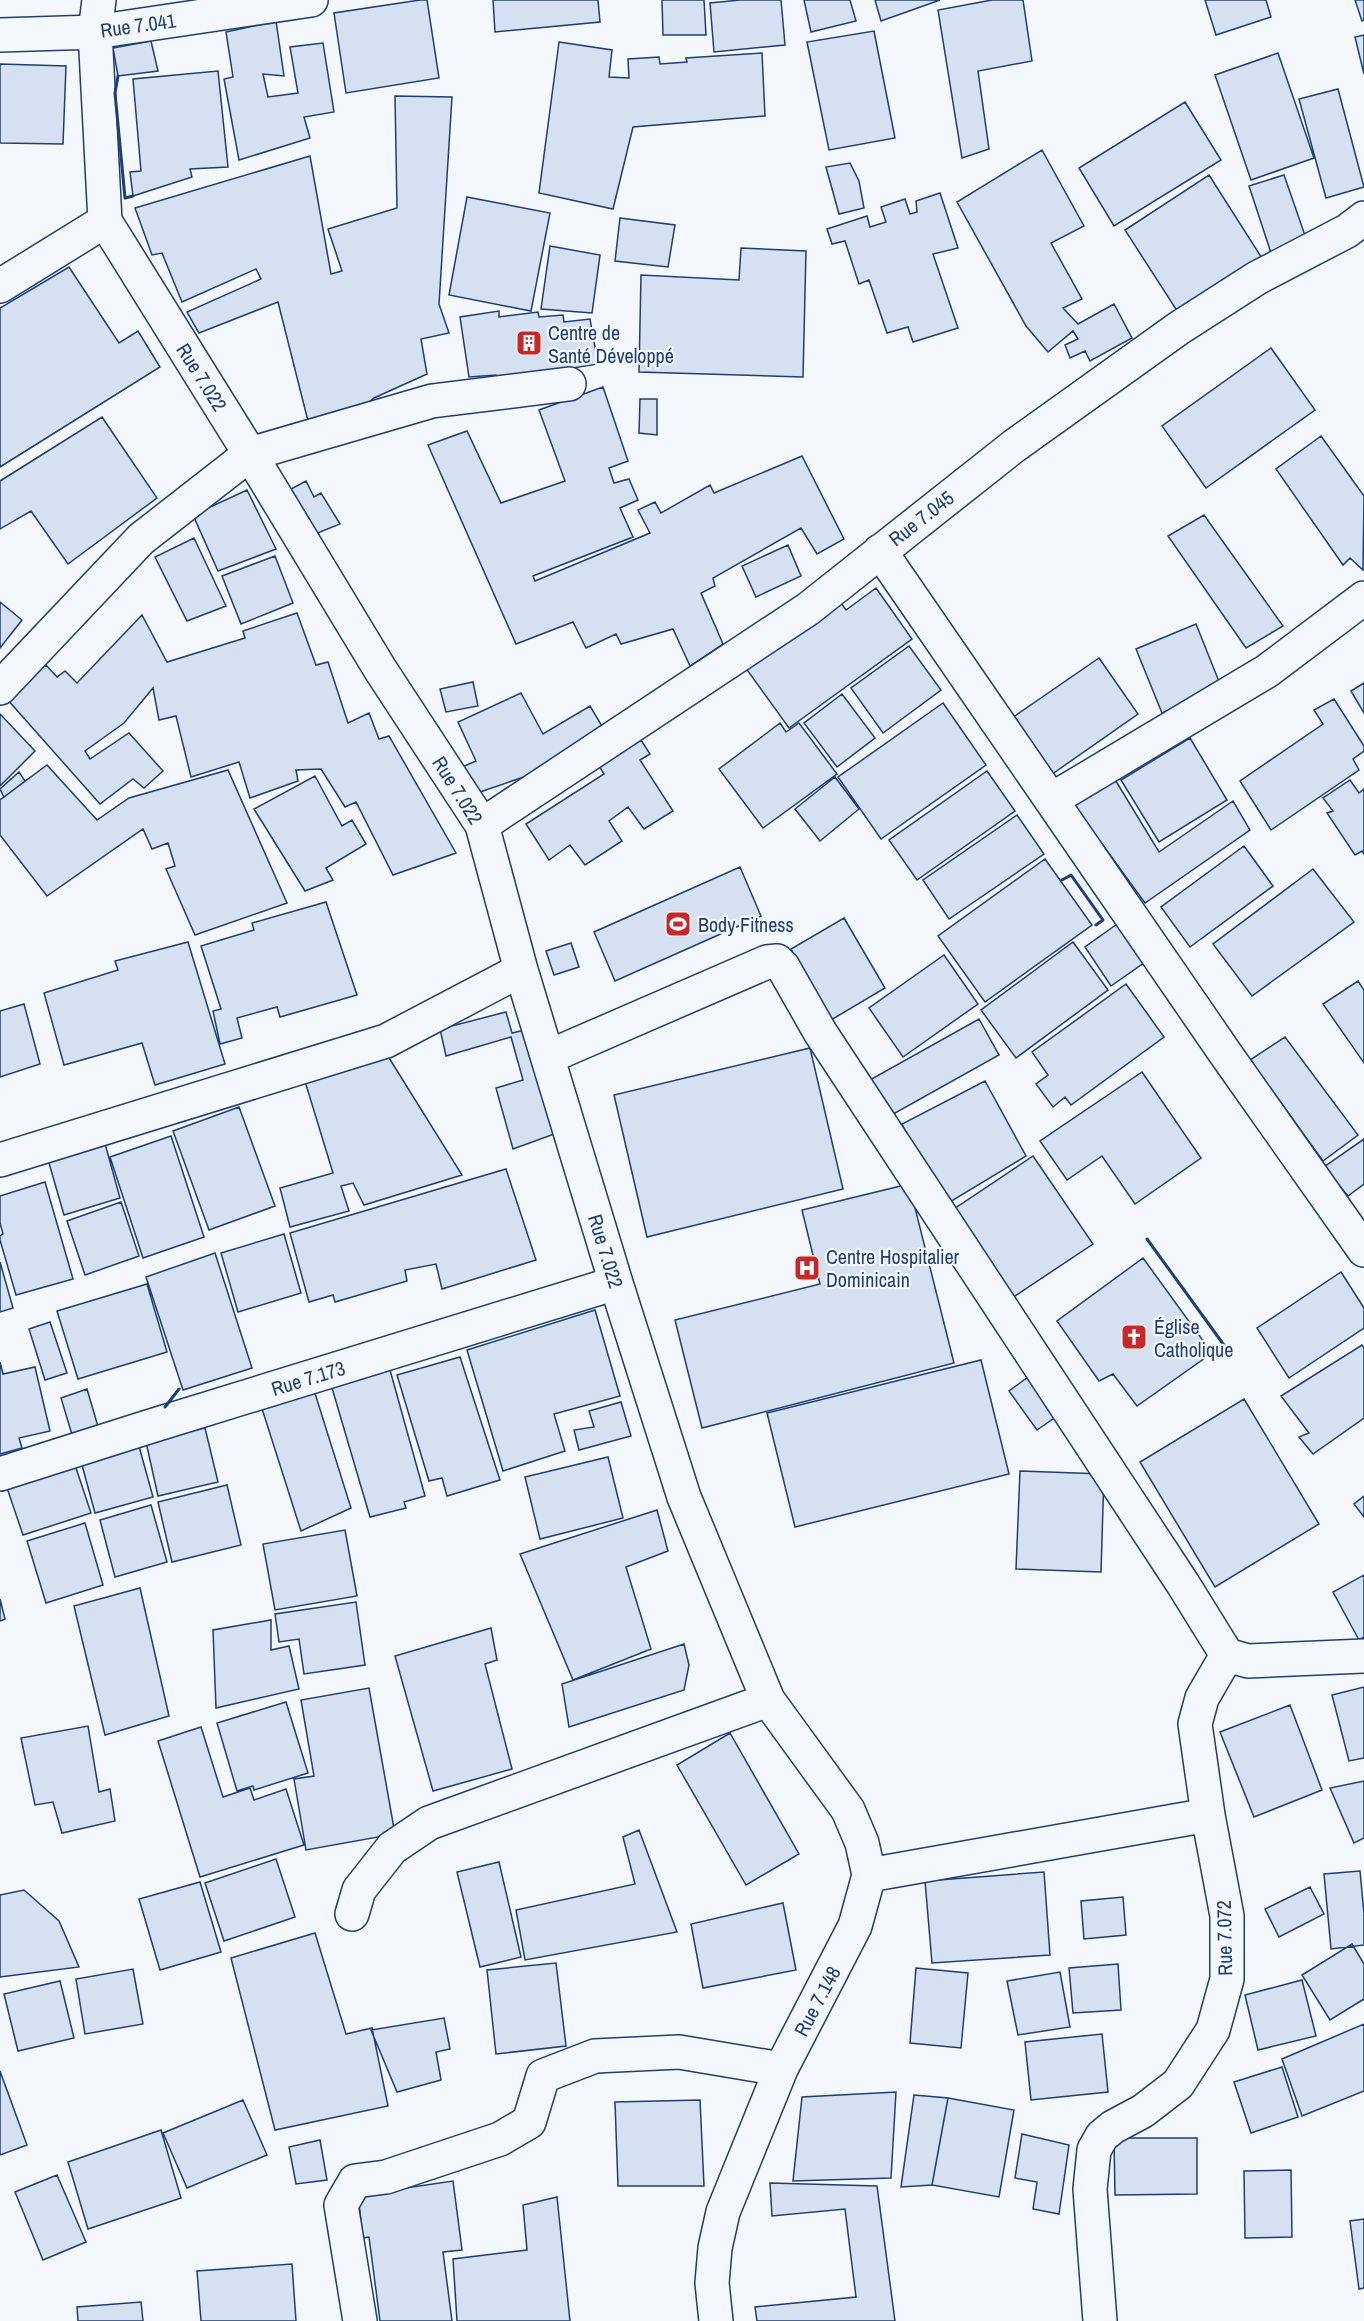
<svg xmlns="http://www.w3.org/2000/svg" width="1364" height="2321" font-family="'Archivo Narrow',sans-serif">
<rect width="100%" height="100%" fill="#f4f7fb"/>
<path fill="#d5e0f0" stroke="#1d3f73" stroke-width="1.5" d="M420,0H427L439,78L346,93L334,13Z
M493,0H598L600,22L495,32Z
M662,0H704L706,35H663Z
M740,0H781L785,45L714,52L710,3Z
M804,0H850L856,21L811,32Z
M875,0H940L881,21Z
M992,0H1023L1032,61L978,71L989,149L962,158L938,10Z
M1205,0H1266L1271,17L1216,35Z
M1355,0H1364V20L1362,21Z
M276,21L284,76L263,74L268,97L298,93L290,47L323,43L334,112L304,117L310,138L239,160L224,79L233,77L226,32Z
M874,31L895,138L829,150L807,42Z
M1364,35V74L1355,37Z
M151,41L158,71L118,76L113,48Z
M559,42L612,50L609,77L629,78L628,59L659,57L660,64L687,62L686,58L762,53L765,116L633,127L613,209L539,193Z
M1278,53L1314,158L1251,180L1215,75Z
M0,64L66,66L63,144L0,143Z
M218,71L228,167L190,169L192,177L133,196L130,172L141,171L133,79Z
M1338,89L1364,187L1326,198L1299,99Z
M395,96L452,97L439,304L449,333L421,339L427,374L374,398L360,410L309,425L278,302L199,333L187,312L261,279L256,269L182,302L162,253L152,255L135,208L310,156L331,274L342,271L328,229L397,208Z
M1185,102L1221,160L1114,226L1079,168Z
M1042,150L1084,226L1051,243L1082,299L1063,308L1078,324L1114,304L1132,338L1090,361L1085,351L1070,358L1065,345L1078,339L1073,331L1048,352L1026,326L957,202Z
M850,163L859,181L864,208L839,214L826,167Z
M1209,175L1265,263L1181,317L1125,230Z
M1284,175L1308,244L1272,256L1249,186Z
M940,193L958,248L933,254L958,328L913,342L908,327L887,333L869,280L859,284L845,241L832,244L827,229L867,216L870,227L886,222L881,207L905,199L910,214L917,212L916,201Z
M467,197L550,213L531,311L449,295Z
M620,218L675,225L668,267L615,261Z
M550,246L600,255L592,313L541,309Z
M741,248L806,251L803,377L639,372L641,275L739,280Z
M69,267L119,343L138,331L160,367L0,467V308Z
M499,311V317L538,312L539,317L563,315L564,322L590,319L598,364L498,380L496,375L469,377L460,317Z
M1271,348L1315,410L1206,488L1162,426Z
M603,387L628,461L609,468L614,483L629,479L638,500L620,508L633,537L533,576L535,581L650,533L638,510L655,502L661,513L710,485L714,493L802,456L844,539L817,554L801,528L713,578L715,586L701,593L723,644L690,666L673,629L621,644L616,634L586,648L573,622L516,644L428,445L467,431L501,503L565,481L539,410Z
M640,399H657V435L639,433Z
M102,417L157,498L68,564L31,511L0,529V481Z
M1321,436L1364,496L1363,570L1350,558L1343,565L1276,469Z
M306,481L314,497L321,493L340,524L315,534L291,489Z
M247,490L276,549L218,571L193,515Z
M1204,515L1283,626L1246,648L1168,536Z
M194,538L226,606L187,621L155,557Z
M788,545L801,576L756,597L742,566Z
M275,556L293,603L241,624L222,576Z
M876,588L912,639L789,728L745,667L839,600L846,610Z
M0,602L22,620L0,648Z
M297,613L316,665L328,662L348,723L369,713L379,739L389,736L456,853L393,875L356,802L345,807L321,769L296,770L298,781L250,798L239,762L191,777L176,716L159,720L153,688L124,723L85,751L90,759L129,733L163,771L144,788L133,779L100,804L7,699L46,665L57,677L65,671L77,683L142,615L167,662L245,638L243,631Z
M1196,624L1222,689L1162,713L1136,649Z
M909,646L941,690L883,733L851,688Z
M1099,658L1138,714L1048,777L1009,720Z
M473,682L478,706L446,712L440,689Z
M1364,683V713L1351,691Z
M521,693L543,734L590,706L602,726L550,768L480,792L462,767L476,761L458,722Z
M842,694L875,738L837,767L804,723Z
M1334,699L1364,746V751L1353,759L1359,770L1271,830L1240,781L1323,724L1314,710Z
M943,703L986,765L881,839L838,777Z
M0,714L35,751L0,786Z
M780,723L786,732L799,723L837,774L763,828L719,769Z
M1190,738L1227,800L1159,842L1121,780Z
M641,740L650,754L640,760L673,811L644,829L628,807L609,821L622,841L585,865L570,845L549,860L526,824L604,774L599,766Z
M47,765L97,820L129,798L228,770L287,903L195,935L166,869L175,866L168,843L152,849L143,829L47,896L0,835V800Z
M987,771L1015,811L917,880L889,840Z
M19,772L25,781L4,797L0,789Z
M1111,773L1159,852L1233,801L1250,830L1145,903L1070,800Z
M315,776L342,826L352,820L366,844L326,868L333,880L305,891L254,809Z
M835,777L859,809L820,841L795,809Z
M1350,780L1359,793L1364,789V854L1362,851L1355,855L1327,813L1333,811L1323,798Z
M1017,815L1044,854L949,919L923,880Z
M1244,846L1273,886L1190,947L1161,907Z
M1045,859L1092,925L985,1002L938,936Z
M740,867L761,916L615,981L594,932Z
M1313,869L1354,922L1252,996L1213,944Z
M326,902L357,995L280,1017L277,1007L237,1018L242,1038L220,1044L213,1011L221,1009L201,946L254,930L252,923Z
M844,918L885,988L831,1020L791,949Z
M1120,922L1148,960L1111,986L1085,947Z
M188,942L225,1064L155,1085L142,1043L64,1065L44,993L118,970L115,961Z
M1073,942L1108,990L1016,1058L981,1010Z
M571,943L579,967L554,975L546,951Z
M944,955L978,1004L903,1057L869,1008Z
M1358,981L1364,990V1063L1323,1004Z
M1126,984L1164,1037L1071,1105L1065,1097L1053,1107L1036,1084L1048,1075L1032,1052Z
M24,1004L40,1064L0,1077V1011Z
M506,1012L512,1033L529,1029L557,1133L513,1149L496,1088L523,1080L511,1037L446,1056L440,1029Z
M979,1019L999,1055L888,1117L868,1081Z
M1285,1037L1358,1135L1323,1161L1250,1060Z
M810,1048L843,1189L647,1237L614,1095Z
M386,1053L462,1175L364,1205L353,1183L341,1186L349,1211L290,1227L280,1188L333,1173L304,1078Z
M1142,1072L1201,1158L1135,1204L1102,1156L1067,1180L1040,1141Z
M985,1081L1026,1156L940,1208L902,1124Z
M239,1107L275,1206L209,1230L173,1131Z
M171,1136L204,1237L143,1258L110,1157Z
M1364,1139V1184L1348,1196L1324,1167Z
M104,1140L120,1198L64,1215L47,1156Z
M1033,1156L1093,1244L1009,1300L951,1211Z
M506,1169L536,1260L442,1289L436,1264L405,1270L407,1281L335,1302L333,1295L309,1302L290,1233Z
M45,1182L73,1279L16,1295L0,1240V1236L3,1234L0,1223V1196Z
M909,1184L954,1363L702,1428L675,1320L820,1284L802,1210Z
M121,1202L139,1256L85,1275L67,1221Z
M284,1234L301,1293L238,1312L221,1253Z
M215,1253L252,1368L183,1390L146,1277Z
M1143,1258L1212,1353L1137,1406L1113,1374L1099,1381L1057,1321Z
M0,1262L13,1308L0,1312Z
M1341,1272L1364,1308V1328L1289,1378L1257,1328Z
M147,1284L167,1352L78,1379L57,1311Z
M595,1310L620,1396L554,1414L565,1451L503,1471L467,1350Z
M50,1322L67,1373L45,1380L29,1329Z
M1362,1345L1364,1348V1418L1313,1454L1299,1437L1309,1433L1281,1396Z
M460,1357L500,1480L447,1496L442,1478L429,1481L397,1375Z
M981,1360L1009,1474L795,1527L767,1413Z
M0,1362L3,1374L35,1367L50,1431L19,1438L22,1448L0,1454Z
M390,1370L425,1496L404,1502L406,1508L370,1517L332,1388Z
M308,1371L351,1508L301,1531L257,1393Z
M1032,1374L1060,1414L1037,1430L1009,1391Z
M87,1389L99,1430L73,1438L61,1398Z
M1244,1399L1319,1524L1215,1587L1140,1462Z
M621,1402L631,1436L579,1450L574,1430L594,1427L589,1411Z
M205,1428L218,1482L158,1496L146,1442Z
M137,1439L153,1497L95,1513L79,1454Z
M608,1457L623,1518L540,1539L525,1477Z
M73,1459L91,1513L23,1535L5,1482Z
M1020,1471L1104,1474L1101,1572L1016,1569Z
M227,1485L241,1545L172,1562L158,1502Z
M1364,1496V1517L1354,1504Z
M151,1505L167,1562L115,1577L100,1520Z
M657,1510L668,1551L626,1567L651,1649L573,1680L520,1554Z
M85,1523L103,1585L46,1603L27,1541Z
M345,1530L357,1596L275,1610L263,1544Z
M1364,1575V1637L1359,1640L1333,1592Z
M140,1588L169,1716L105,1735L74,1606Z
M0,1599L5,1619L0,1621Z
M356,1602L365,1665L304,1674L299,1639L279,1642L275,1614Z
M271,1620V1650L289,1646L299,1689L216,1708L213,1630Z
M491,1628L497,1660L485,1664L512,1769L433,1791L395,1656Z
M684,1644L689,1665L684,1690L569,1727L562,1684Z
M1364,1687V1758L1349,1761L1332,1695Z
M369,1688L395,1834L306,1850L294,1779L314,1776L301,1700Z
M286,1702L308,1773L254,1790L253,1786L237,1791L217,1723Z
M1290,1705L1322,1790L1254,1817L1220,1732Z
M88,1726L99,1792L110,1789L115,1821L62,1833L53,1802L35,1805L21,1738Z
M201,1727L223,1797L250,1788L254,1800L286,1789L304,1845L200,1877L158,1741Z
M730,1733L799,1854L746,1885L677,1765Z
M1364,1781V1838L1354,1843L1330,1788Z
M639,1830L677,1932L525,1960L516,1910L635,1884L623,1837Z
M276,1859L295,1917L224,1941L205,1883Z
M499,1862L521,1957L480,1967L457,1872Z
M1360,1871L1364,1914V1945L1331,1949L1324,1874Z
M1044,1872L1050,1955L932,1963L925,1881Z
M200,1882L221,1952L160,1970L139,1899Z
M1310,1887L1324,1914L1279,1937L1265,1909Z
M24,1890L59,1921L79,1967L0,1977V1895Z
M1123,1897L1126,1935L1084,1939L1081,1901Z
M783,1903L796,1970L703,1988L691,1924Z
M315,1933L346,2034L372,2028L388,2106L275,2130L231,1958Z
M1352,1944L1364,1964V1999L1330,2020L1302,1975Z
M556,1963L566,2046L496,2054L487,1970Z
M1118,1964L1121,2010L1073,2013L1069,1968Z
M916,1968L968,1973L961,2048L910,2043Z
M133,1969L143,2024L85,2034L76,1979Z
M1060,1972L1070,2027L1018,2035L1007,1981Z
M1302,1980L1316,2036L1258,2050L1245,1995Z
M60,1981L74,2038L18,2051L4,1994Z
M444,2018L450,2049L436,2052L441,2080L397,2092L371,2030Z
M1364,2024V2091L1302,2116L1282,2059Z
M1102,2034L1108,2092L1031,2100L1025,2042Z
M1282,2067L1298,2117L1251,2133L1234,2082Z
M0,2071L27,2145L0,2155Z
M896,2092L891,2178L793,2181L802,2097Z
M914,2095L948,2098L932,2185L901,2187Z
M948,2098L1014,2110L999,2197L932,2185Z
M243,2100L267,2155L187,2188L163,2133Z
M700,2100L704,2186H618L615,2102Z
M161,2130L181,2198L88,2229L68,2162Z
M1022,2134L1069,2145L1059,2214L1033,2209L1037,2182L1015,2178Z
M1114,2138H1197V2194L1115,2195Z
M320,2140L327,2180L296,2184L289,2147Z
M1291,2170L1292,2237L1245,2238L1244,2171Z
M57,2175L86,2242L43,2260L15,2192Z
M453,2181L462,2250L443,2252L452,2321H380L369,2237L363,2238L358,2195Z
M770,2183L877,2186L895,2321H757L755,2307L856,2297L845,2209L772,2216Z
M557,2197L570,2321H457L453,2259L527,2250L523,2205Z
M1364,2219V2288L1359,2289L1350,2221Z
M292,2264L296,2321H201L197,2271Z
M141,2302L143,2321H78L77,2307Z"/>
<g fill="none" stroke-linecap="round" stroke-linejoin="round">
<g stroke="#1d3f73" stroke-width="36">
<path id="minor" d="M99,0L95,32L105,221L250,454L380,669L482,825L521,970L616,1283L684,1497L768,1700L848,1810L862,1843L869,1875L855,1926L781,2069L723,2212L715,2248L712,2283L716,2321
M0,35L95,32L311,0
M0,286L105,221
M880,551L1225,1053L1364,1250
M0,688L141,539L250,454L432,401L569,384
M1051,800L1267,671L1364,598
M482,825L808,609L1014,446L1179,328L1257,278L1347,231L1364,218
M548,1057L767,962L777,961L783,967L820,1032L1183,1584L1227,1655L1248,1661L1364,1656
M0,1160L386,1041L521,970
M0,1474L148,1427L616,1283
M869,1875L1208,1815
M352,1914L359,1890L392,1848L429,1823L768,1700
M360,2321L341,2205L355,2181L386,2177L500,2139L529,2122L543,2076L595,2056L679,2052L781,2069
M1100,2321L1090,2189L1094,2150L1102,2136L1113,2127L1143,2111L1178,2084L1213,2030L1227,1979V1916L1208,1815L1195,1724L1202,1698L1227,1655"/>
</g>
<use href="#minor" stroke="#f4f7fb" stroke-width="33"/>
<path stroke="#1d3f73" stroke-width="3" d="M118,76L115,93L125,198L133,196
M1062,880L1071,875L1103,920L1096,925
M1147,1239L1229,1352
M165,1407L179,1389"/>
</g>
<defs>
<g id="building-square" transform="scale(1.35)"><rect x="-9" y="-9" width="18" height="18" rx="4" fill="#c62828" stroke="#f4f7fb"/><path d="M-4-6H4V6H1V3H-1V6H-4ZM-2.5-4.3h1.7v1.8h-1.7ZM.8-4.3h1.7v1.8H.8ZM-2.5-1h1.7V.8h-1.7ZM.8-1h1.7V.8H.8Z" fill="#fff"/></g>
<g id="stadium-square" transform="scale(1.35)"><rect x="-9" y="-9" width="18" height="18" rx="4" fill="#c62828" stroke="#f4f7fb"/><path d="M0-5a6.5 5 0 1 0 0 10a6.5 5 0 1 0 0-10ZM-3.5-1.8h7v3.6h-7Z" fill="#fff"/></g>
<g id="hospital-square" transform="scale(1.35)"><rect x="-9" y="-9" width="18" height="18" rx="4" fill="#c62828" stroke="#f4f7fb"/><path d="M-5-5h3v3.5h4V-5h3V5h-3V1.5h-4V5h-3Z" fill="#fff"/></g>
<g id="church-square" transform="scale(1.35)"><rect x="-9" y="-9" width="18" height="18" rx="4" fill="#c62828" stroke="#f4f7fb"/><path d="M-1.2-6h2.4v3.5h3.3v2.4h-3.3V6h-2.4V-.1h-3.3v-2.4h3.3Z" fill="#fff"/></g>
</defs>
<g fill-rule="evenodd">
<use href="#building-square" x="529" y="343"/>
<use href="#stadium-square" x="678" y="924"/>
<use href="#hospital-square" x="807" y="1268"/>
<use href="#church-square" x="1134" y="1337"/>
</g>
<g text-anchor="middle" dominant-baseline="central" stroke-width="4.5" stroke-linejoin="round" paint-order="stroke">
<g font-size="20" fill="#1d3f73" stroke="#f4f7fb">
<text transform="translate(138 25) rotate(-8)">Rue 7.041</text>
<text transform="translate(202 377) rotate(58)">Rue 7.022</text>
<text transform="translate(921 518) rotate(-38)">Rue 7.045</text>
<text transform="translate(458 790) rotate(58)">Rue 7.022</text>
<text transform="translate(606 1251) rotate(73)">Rue 7.022</text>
<text transform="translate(308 1378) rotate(-17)">Rue 7.173</text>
<text transform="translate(1224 1938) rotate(-91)">Rue 7.072</text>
<text transform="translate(817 2001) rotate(-62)">Rue 7.148</text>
</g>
<g font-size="20" fill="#1d3f73" stroke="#f4f7fb" text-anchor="start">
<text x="548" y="332">Centre de<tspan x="548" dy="23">Santé Développé</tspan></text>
<text x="698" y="924">Body Fitness</text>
<text x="826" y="1256">Centre Hospitalier<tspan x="826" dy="23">Dominicain</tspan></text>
<text x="1154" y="1326">Église<tspan x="1154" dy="23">Catholique</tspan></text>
</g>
</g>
</svg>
